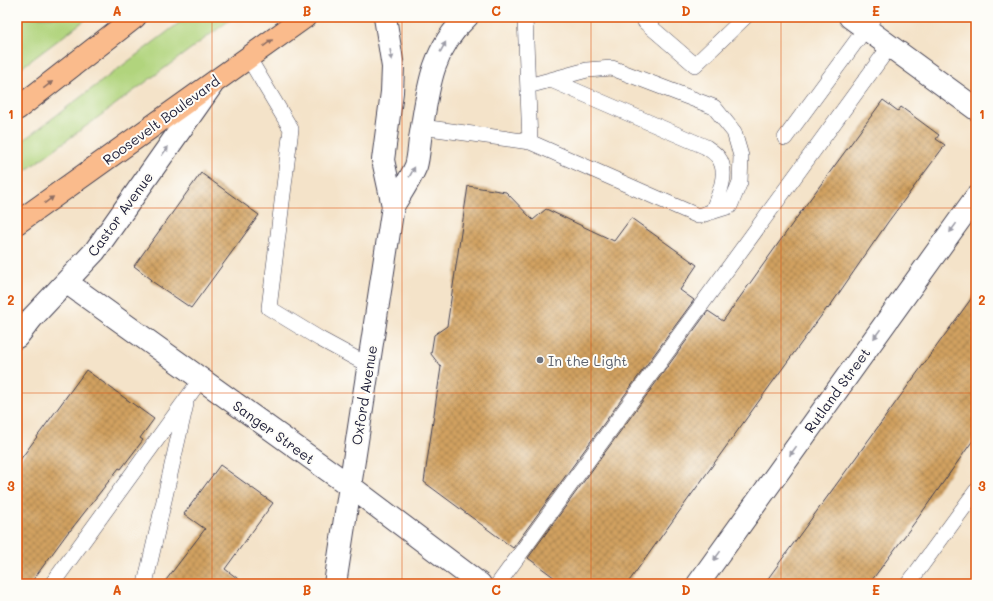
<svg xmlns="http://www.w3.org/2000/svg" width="993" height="601" font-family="Mali,sans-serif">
<defs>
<pattern id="building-cross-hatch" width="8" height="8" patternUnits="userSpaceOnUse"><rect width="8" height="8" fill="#d1a160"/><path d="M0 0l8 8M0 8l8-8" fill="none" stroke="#a98350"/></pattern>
</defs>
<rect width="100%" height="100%" fill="#fdfcf7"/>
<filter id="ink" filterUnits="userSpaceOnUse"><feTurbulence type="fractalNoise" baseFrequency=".025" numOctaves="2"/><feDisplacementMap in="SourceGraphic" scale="8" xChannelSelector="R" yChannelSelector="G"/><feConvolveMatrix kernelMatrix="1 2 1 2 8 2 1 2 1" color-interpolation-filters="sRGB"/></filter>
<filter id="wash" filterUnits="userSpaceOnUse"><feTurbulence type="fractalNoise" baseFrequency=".012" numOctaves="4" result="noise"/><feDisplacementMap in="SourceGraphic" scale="16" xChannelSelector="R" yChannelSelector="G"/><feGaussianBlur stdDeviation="0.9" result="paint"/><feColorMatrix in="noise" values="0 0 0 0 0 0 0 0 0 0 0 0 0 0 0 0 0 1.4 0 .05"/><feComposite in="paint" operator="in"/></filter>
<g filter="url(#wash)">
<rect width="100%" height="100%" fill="#f4e3c9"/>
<path fill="#b1d47d" stroke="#6a7b5c" d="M17,17H89L17,71Z
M187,17H234L17,177V145Z"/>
<g id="blocks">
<path fill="url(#building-cross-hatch)" d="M883,100L898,111L901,107L939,135L936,139L945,145L888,222L828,309L827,308L785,365L627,584H563L528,558L708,311L723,321L805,206Z
M201,173L259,215L191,308L150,280L151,279L134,266Z
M468,186L506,192L533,220L546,209L614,241L631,218L697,265L680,290L694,300L513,548L424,482L441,367L431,354L434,335L447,326Z
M976,292V436L918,518L869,584H764Z
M86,370L154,419L140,438L143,440L121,469L119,468L70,531H69L30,584H17V464Z
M220,465L273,503L225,569L245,584H163L205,529L184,514Z"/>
</g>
</g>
<g filter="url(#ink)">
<use href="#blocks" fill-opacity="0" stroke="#423f50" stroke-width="1"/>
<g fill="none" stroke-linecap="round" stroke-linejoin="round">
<g stroke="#423f50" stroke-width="16">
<path id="service" d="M525,17L530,142L698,216L730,206L740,182L741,156L734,132L714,107L612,68L587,70L528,86
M645,22L695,65L745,17
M248,57L291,129L269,308L320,339L368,365
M551,80L706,147C710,150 715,153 718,157C730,172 718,197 712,212
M422,127L530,142
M785,138L874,17
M52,584L201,379
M145,584L186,404
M498,584L890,46
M908,584L976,491"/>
</g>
<g stroke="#423f50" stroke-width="24">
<path id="minor" d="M350,486L480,584
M698,584L976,197"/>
</g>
<g stroke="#423f50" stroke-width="24">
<path id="tertiary" d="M385,17L393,67L392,92L383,160L393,206
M850,17L976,109
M66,282L350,486
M17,337L32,318L95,251L212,85
M335,584L393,206C401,193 410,180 416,166C419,156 419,143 421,133C428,88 432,49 467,17"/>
</g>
<g stroke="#423f50" stroke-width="24">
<path id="trunk" d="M17,109L135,17
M17,223L305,17"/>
</g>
<use href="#service" stroke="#fff" stroke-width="15"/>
<use href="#minor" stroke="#fff" stroke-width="22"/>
<use href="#tertiary" stroke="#fff" stroke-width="22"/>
<use href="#trunk" stroke="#fabb8c" stroke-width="22"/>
</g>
<defs><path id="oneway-solid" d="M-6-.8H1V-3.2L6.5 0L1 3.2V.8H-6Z"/></defs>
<g fill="#8e6e64">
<use href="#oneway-solid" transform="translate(268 43) rotate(-36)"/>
<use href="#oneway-solid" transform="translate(48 85) rotate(-38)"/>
<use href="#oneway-solid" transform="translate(49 200) rotate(-36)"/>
</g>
<g fill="#9c9ca7">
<use href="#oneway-solid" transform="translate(443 47) rotate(-61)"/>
<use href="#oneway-solid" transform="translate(391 55) rotate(81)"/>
<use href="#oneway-solid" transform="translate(165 151) rotate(-55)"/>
<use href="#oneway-solid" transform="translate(412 172) rotate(-61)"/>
<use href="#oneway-solid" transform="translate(953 228) rotate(126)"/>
<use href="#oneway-solid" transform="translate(877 334) rotate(126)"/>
<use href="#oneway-solid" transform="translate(793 451) rotate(126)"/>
<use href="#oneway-solid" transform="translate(717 556) rotate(126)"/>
</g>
</g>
<path fill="none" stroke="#de560e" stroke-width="1" stroke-opacity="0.55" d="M212,17V584M402,17V584M591,17V584M781,17V584M17,208H976M17,393H976"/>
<circle fill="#6b7280" stroke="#fdfcf7" stroke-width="1.5" cx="540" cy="360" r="4"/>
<g text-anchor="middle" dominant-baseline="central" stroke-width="4" stroke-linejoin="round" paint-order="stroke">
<g font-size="14" fill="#22223b" stroke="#fdfcf7">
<text transform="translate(161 120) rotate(-36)">Roosevelt Boulevard</text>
<text transform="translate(120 214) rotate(-54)">Castor Avenue</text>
<text transform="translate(837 390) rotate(-54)">Rutland Street</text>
<text transform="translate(364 395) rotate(-81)">Oxford Avenue</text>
<text transform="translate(274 432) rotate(36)">Sanger Street</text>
</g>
<g font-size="14" fill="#5b616d" stroke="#fdfcf7" text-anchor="start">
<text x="548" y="360">In the Light</text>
</g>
</g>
<rect width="993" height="601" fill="none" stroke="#fdfcf7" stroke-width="44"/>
<rect x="22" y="22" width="949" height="557" fill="none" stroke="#de560e" stroke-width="1.5"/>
<g font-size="13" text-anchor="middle" font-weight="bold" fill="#de560e">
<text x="117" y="16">A</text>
<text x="307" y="16">B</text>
<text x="496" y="16">C</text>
<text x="686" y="16">D</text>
<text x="876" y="16">E</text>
<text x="11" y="119">1</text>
<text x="982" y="119">1</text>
<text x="11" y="305">2</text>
<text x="982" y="305">2</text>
<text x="11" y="491">3</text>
<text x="982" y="491">3</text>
<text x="117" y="595">A</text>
<text x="307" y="595">B</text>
<text x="496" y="595">C</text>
<text x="686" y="595">D</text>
<text x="876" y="595">E</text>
</g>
</svg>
